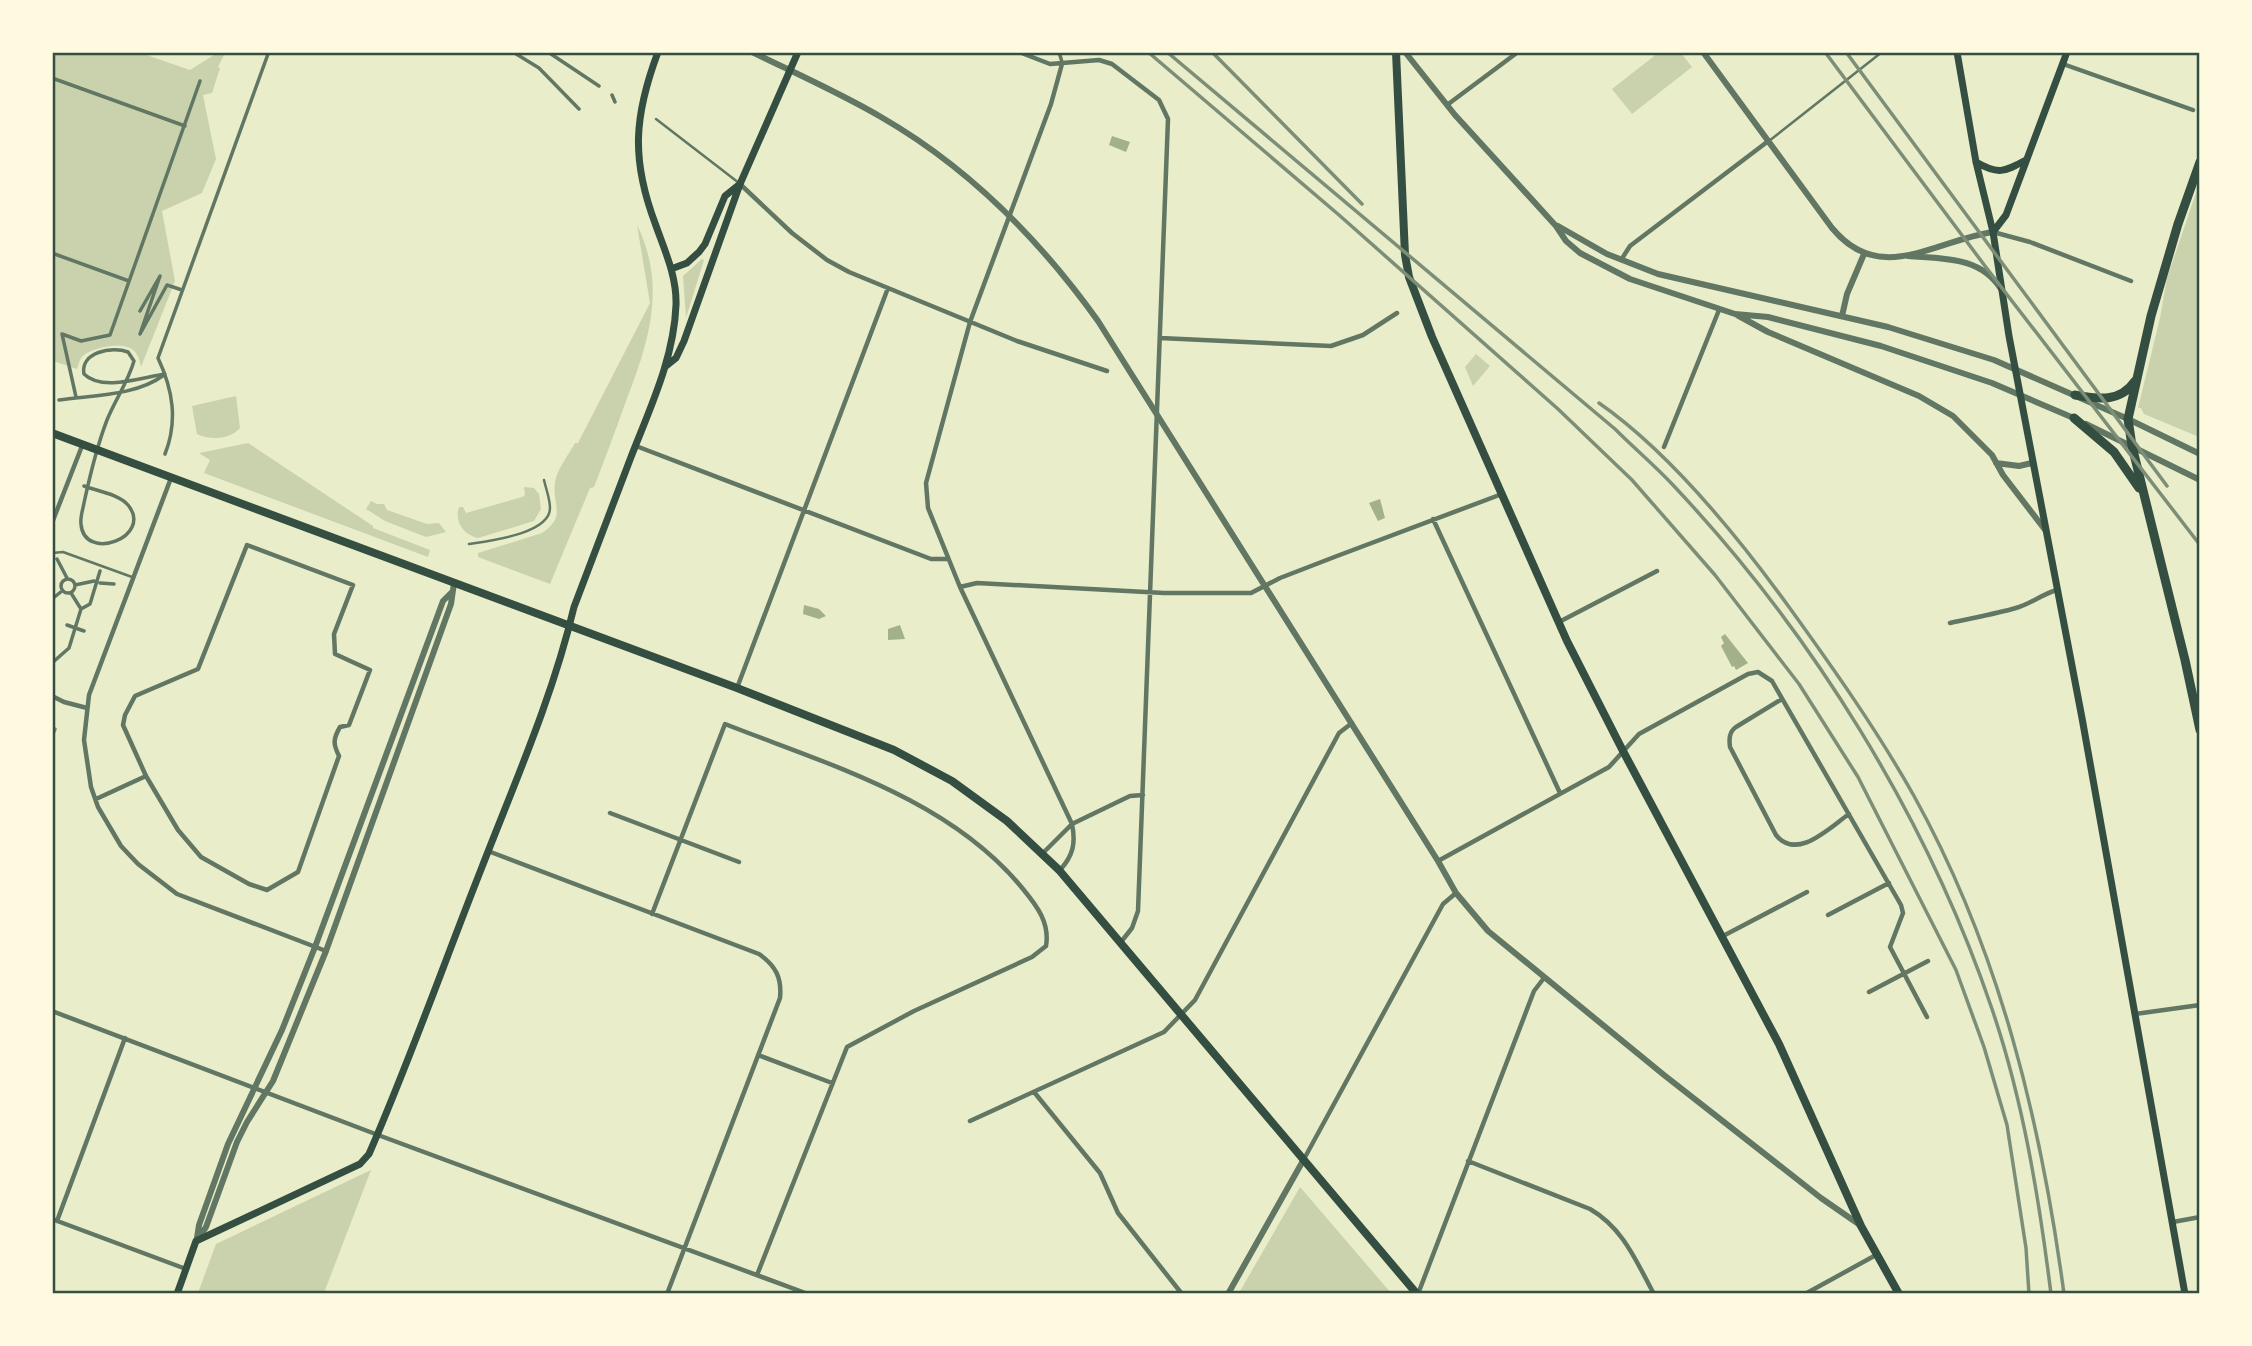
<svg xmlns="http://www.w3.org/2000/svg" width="2252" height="1346" font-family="Commissioner,sans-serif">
<rect width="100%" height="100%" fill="#e9edc9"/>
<path fill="#cad2ad" d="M53,53H141L190,70L217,53H225L218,67L220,68L212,93L203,95L216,159L202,193L162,211L175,281L141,367C140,362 138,354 134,351C125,340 88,348 81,358C79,362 78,366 77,369L53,361Z
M1658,53H1681L1692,67L1632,114L1612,89Z
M2199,184V437L2144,414L2141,408H2138L2160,318L2167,278Z
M637,225C667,286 649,342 626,401C616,430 605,458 594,487L590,488L550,584L478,557V553L542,533C567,516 552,506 555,483C556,471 569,454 575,443H578L650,303Z
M702,259L704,260L686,318L683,276Z
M1476,354L1490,366L1473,386L1465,367Z
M236,396L240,428C230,439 211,441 197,434L192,406Z
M248,443L373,526V528L430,550L428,557L204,473L210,460L199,453Z
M524,487L534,488L539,494L541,509L534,521L478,538C463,535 454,521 459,507H463L466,513L522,497L525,495Z
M371,501L377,504H384L387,510L427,524L439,523L446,532L426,537L385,521L366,509Z
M371,1170L324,1293H198L216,1244Z
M1300,1187L1391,1293H1239Z"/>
<path fill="#a3b18a" d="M1112,136L1130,142L1126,152L1109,145Z
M1380,499L1385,518L1378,521L1369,503Z
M804,605L819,609L826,616L819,619L803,614Z
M900,625L905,639L888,640V629Z
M1725,634L1748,663L1736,670L1734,666L1732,667L1721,646L1724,643L1721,637Z"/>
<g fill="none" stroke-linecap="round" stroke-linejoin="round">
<path stroke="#617663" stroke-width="2.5" d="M656,119L739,183
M1769,141L1882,52
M469,544C488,541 550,534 550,508C550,499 546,489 544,480
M52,553L63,552L132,577"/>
<path stroke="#617663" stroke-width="3.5" d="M513,52L539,68L579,109
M548,52L599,86
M1059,52L1062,62
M52,78L185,126
M612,95L615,102
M52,253L129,281
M140,311L160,276L140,334L167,285L182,290
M76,397L62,334L81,341L110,335L200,81
M59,400C93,395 136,396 164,375
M165,454C178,421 173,390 158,358L268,54
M84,486C97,491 119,494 128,505C154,537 84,563 81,524C80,517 83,509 84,503C90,475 97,446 107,420C115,400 128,382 134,361L128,352C112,346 80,352 84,374C102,392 143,377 165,374
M57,559L67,578
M61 586a7 7 0 1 1 14 0a7 7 0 1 1-14 0Z
M100,583L114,584
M75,585L94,581
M71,593L81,609
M52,599L62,591
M67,625L84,631
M52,663L69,648L81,609L90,604L100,571"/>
<path stroke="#617663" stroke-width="4.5" d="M1019,52L1050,64L1099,60L1112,64L1159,100L1168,119L1138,911L1132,928L1121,942
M2063,64L2193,110
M1447,105L1518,52
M740,184L792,233L827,260L849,272L1017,341L1107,371
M1993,232L2030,242L2131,281
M1621,260L1630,246L1767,142
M1160,338L1331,346L1363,335L1397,313
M636,446L931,559H947
M1664,447L1719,310
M171,478L89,695L84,740L91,787L98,807L121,846L138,864L177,894L326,951
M1433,519L1560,793
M52,523L82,446
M247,545L353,585L334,634L335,654L370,670L349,725L340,727C333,739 333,744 339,756L298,872L267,890L249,884L201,857L178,830L146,776L123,725L125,715L135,696L198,669Z
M960,587L977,583L1164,593H1251L1280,578L1337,556L1502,494
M1559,622L1657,571
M1950,623C1972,618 1995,614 2016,608C2031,604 2042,594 2057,590
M737,688L888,288
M52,696L64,702L87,708
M1782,699L1736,727C1729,732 1729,739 1730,747L1776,835C1797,861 1829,828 1849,814
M96,799L146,776
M610,813L739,862
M488,851L759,954C776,966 782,978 780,998L667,1294
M1043,853L1072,824L1130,796L1143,795
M1438,861L1609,767L1639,734L1748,674L1758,672L1772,681L1901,905L1903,913L1890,947L1927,1017
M1060,870C1073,856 1076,843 1072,824L960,587L928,508L926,483L970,322L1051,104L1062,64
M652,914L725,724C829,765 950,799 1023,889C1037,906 1050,923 1046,946L1032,957L914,1011L847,1047L757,1275
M1828,915L1889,883
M1723,936L1807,892
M1869,992L1928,961
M52,1011L378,1135L808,1294
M2135,1014L2200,1005
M758,1055L832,1083
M1034,1092L1100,1173L1118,1213L1182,1294
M970,1121L1164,1032L1195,1000L1339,733L1352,723
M1304,1159L1443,904L1456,893
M1468,1161L1590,1209C1623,1228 1636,1261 1654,1294
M52,1219L186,1269
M57,1221L125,1038
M2173,1222L2200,1217
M1418,1294L1534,991L1544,978
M1805,1294L1876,1255"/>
<path stroke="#617663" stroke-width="6" d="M752,52C795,73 840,93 881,117C968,167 1040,240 1098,321L1438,861L1456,893L1488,931L1664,1075L1821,1198L1860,1225
M1405,52L1455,115L1556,226L1566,241L1580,253L1630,279L1735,314L1768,317L1881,346L1992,383L2076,419
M1703,52L1832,228C1880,286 1933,241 1993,232
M1558,226L1607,254L1658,274L1888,327L1994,360L2128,419L2200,454
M1908,256C1943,259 1980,256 2001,289
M1737,315L1768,332L1919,396L1953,416L1992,455L2003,475L2046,531
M1842,316L1847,294L1864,254
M2086,424L2200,480
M1996,463L2019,466L2032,463
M197,1238L199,1225L228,1144L282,1030L315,947L443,601L451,593
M198,1239L206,1227L237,1142L247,1122L273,1081L326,951L451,604L454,583
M1228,1294L1304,1159"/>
<path stroke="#344e41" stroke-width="7" d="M1957,52L1976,162L1993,232L2009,336L2082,718L2185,1294
M1976,162C1998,175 2004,172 2026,160
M1993,232L2006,215L2067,52
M671,269L687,263L699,252L705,244L725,196L740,184
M666,366L676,358L684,341L740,184L798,52
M177,1294L196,1241L360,1164L369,1154C410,1060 444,963 482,867C515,782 553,696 574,607C593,557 612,507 631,457C650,408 674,358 676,305C677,276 664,249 655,223C631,159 634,116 658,52"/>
<path stroke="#344e41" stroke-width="8" d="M1396,52L1405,255L1409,277L1432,337L1567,641L1623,751L1779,1044L1861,1226L1899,1294
M52,433L737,688L894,750L952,781L1007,821L1059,870L1417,1294"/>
<path stroke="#344e41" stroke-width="9" d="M2200,162L2178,224L2151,316L2128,419L2132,446L2185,660L2200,730
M2075,395C2098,399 2120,403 2135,381
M2074,418L2114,452L2139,488"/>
<path stroke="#7c8e77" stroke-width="3.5" d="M1148,52L1339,215L1558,409L1632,480L1715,575L1799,684L1858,777L1956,970L1984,1047L2007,1125L2026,1248L2029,1294
M1167,52L1615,429C1634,448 1654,465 1672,484C1811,631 1927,817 1992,1009C2023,1100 2039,1198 2051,1294
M1212,52L1362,204
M1825,52L1985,266L2200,545
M1846,52L2167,486
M1599,403C1668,451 1739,538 1789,607C1833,668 1877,730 1914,796C1999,949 2041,1121 2064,1294
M52,736L55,729"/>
</g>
<rect width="2252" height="1346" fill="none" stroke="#fefae0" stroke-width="108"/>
<rect x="54" y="54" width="2144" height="1238" fill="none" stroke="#344e41" stroke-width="2.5"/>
</svg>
